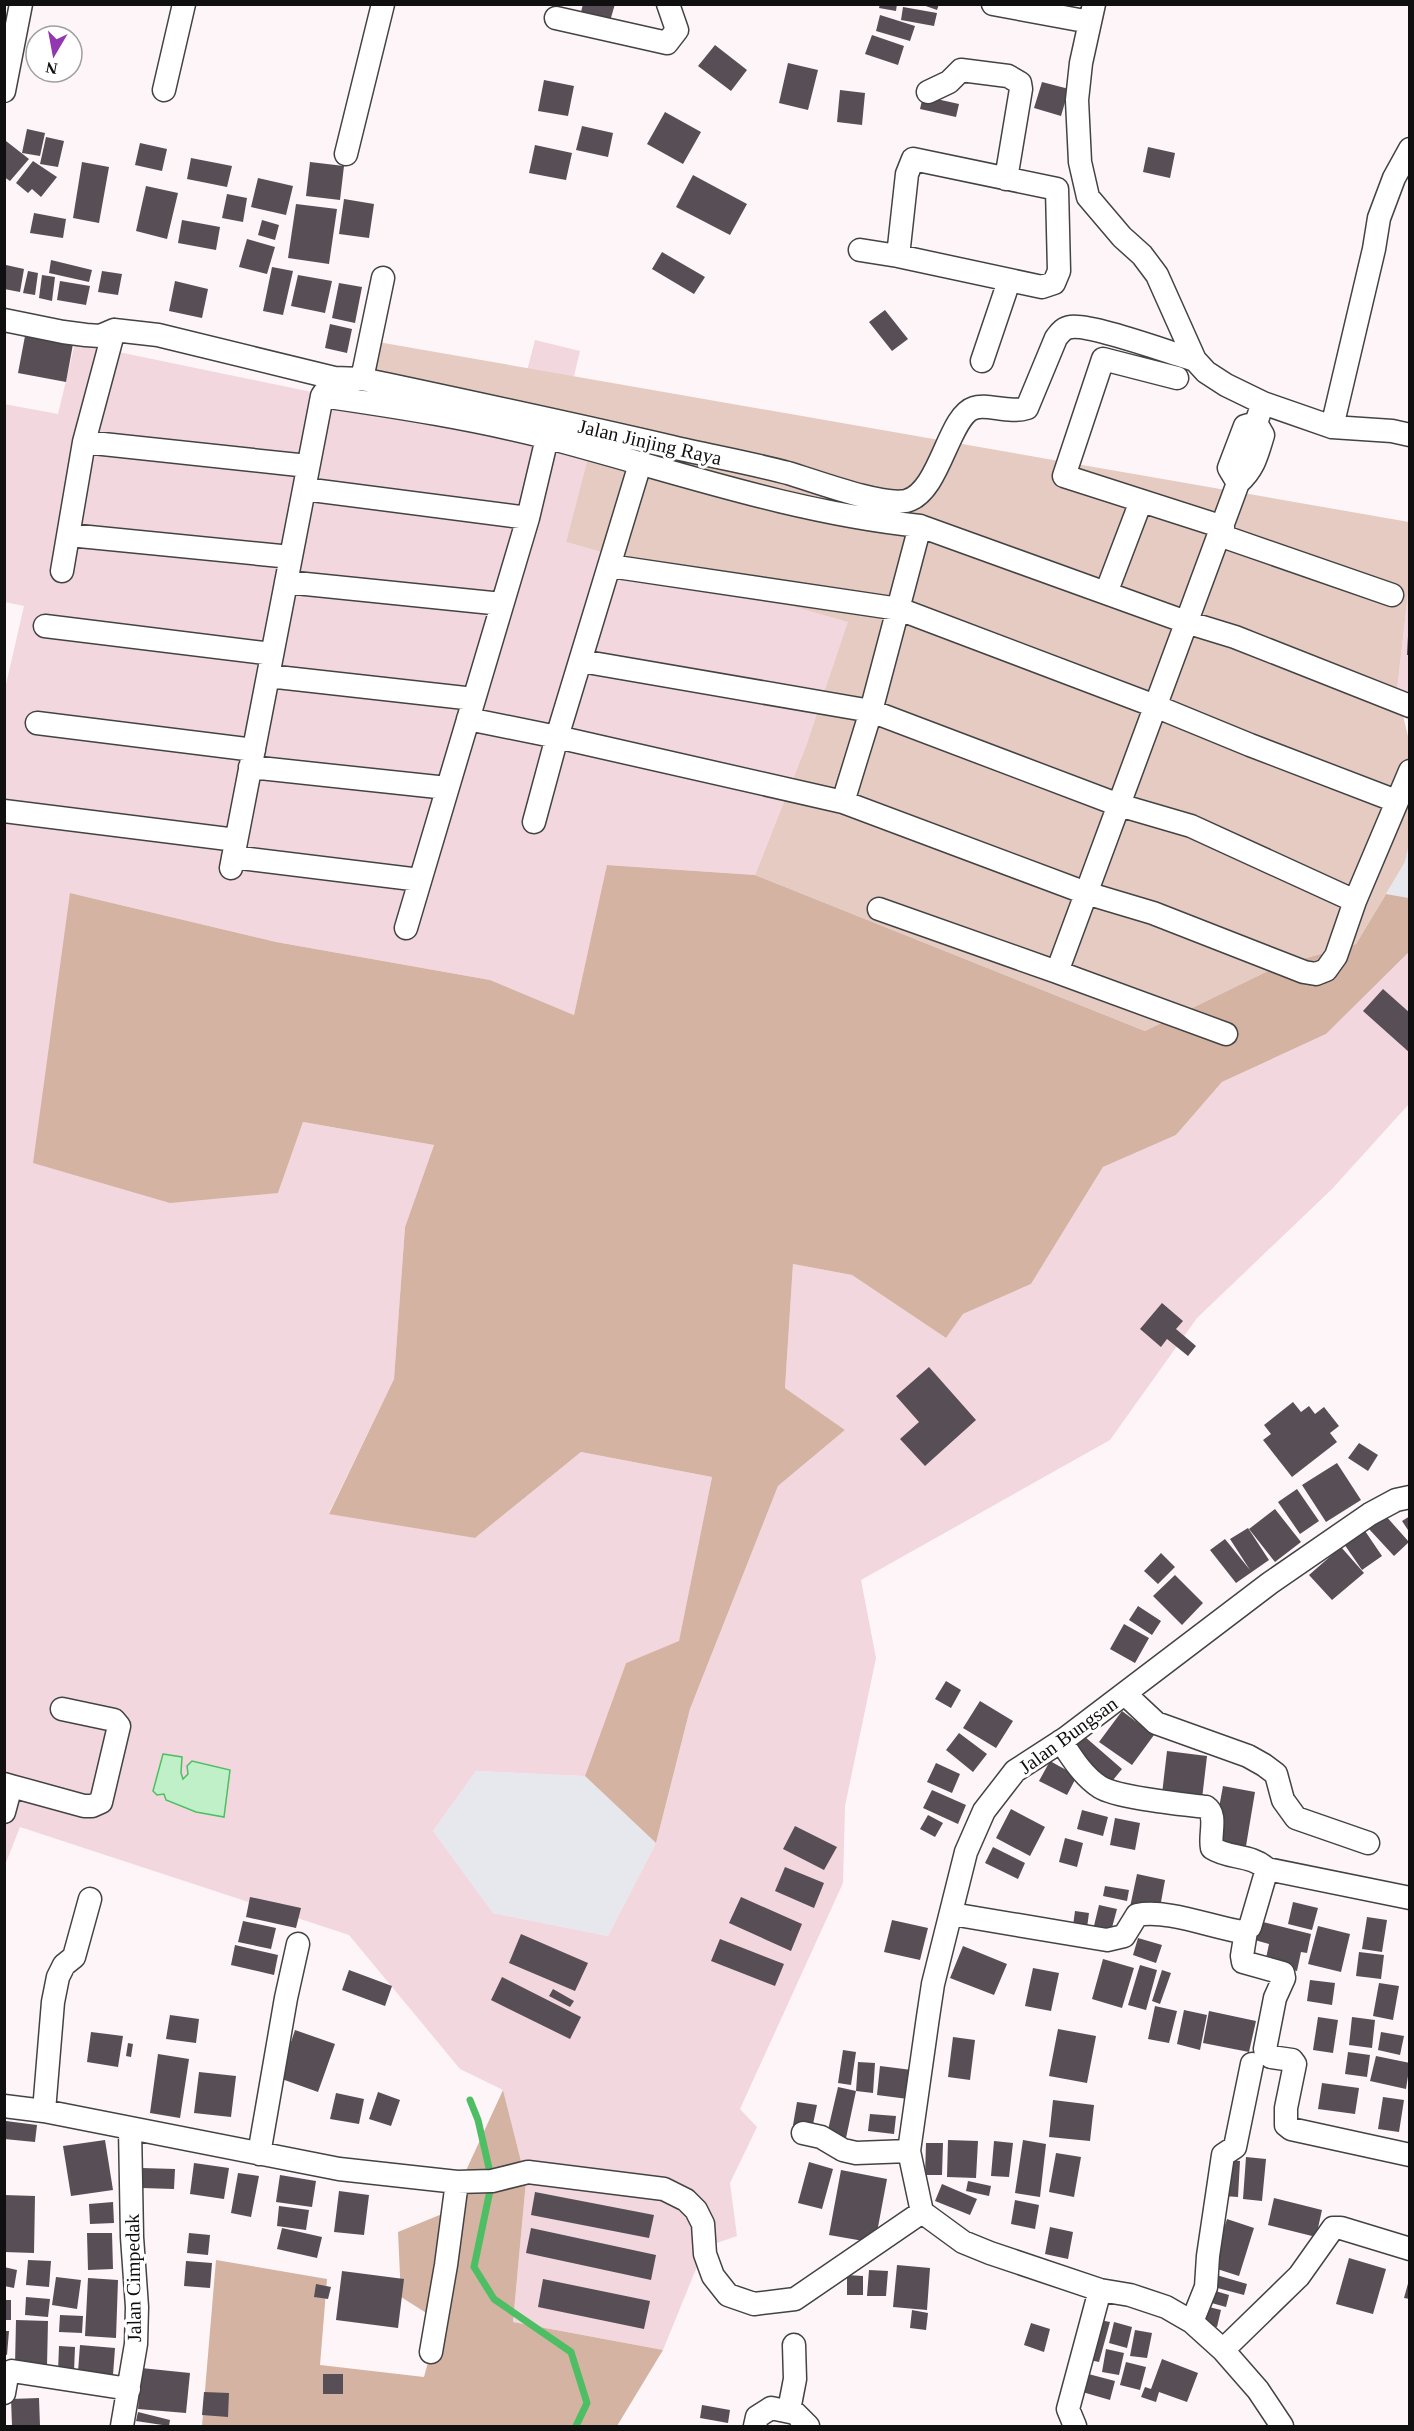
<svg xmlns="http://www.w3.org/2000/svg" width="1414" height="2431" font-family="Georgia,serif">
<rect width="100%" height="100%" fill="#fef5f8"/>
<path fill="#e6e8ed" d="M1409,838V898L1386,894L1405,862Z
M476,1771L585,1776L656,1843L608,1936L493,1913L433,1831Z"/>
<path fill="#f2d7de" d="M535,340L580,351L566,410L520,398Z
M75,343L591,450L566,542L849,622L806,746L755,875L608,865L574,1015L490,980L276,942L70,893L278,1193L303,1122L434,1145L405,1227L394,1379L329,1513L475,1538L581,1452L712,1477L679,1642L626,1663L585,1776L476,1771L433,1831L493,1913L608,1936L656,1843L690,1709L778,1486L845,1430L785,1388L793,1264L852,1275L946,1338L963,1314L1031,1284L1103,1167L1176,1135L1222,1082L1326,1034L1409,952V1104L1332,1189L1197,1318L1110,1440L861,1580L876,1658L845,1806L843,1883L740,2109L757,2127L730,2183L737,2236L705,2247L663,2350L513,2322L526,2181L503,2090L460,2069L349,1935L20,1827L5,1865L4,693L24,606L5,602L4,404L58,414Z
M1409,585V692L1397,690Z"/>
<path fill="#e5cbc1" d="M378,342L1409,522V585L1397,690L1410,745V838L1405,862L1356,944L1278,966L1145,1031L755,875L806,746L848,622L566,542L590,451L358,402Z"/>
<path fill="#d4b3a2" d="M607,865L755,875L1145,1031L1278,966L1356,944L1386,894L1409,898V952L1326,1034L1222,1082L1176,1135L1103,1167L1031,1284L963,1314L946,1338L852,1275L793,1264L785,1388L845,1430L778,1486L690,1709L656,1843L585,1776L626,1663L679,1641L712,1477L581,1452L475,1538L329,1514L394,1379L405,1227L434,1145L303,1122L278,1193L170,1203L33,1163L70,893L276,942L490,980L574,1015Z
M503,2090L526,2181L513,2322L663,2350L617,2426H202L216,2260L327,2279L320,2365L424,2377L439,2321L401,2297L398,2232L447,2212Z"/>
<path fill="#bff0c7" stroke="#4ebe64" stroke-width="1.5" d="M163,1754L182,1757L181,1773L183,1779L188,1774L187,1766L192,1761L230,1770L224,1817L196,1812L166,1800L164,1794L157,1795L153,1791Z"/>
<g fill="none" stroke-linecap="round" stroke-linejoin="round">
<path stroke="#4ebe64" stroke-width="7" d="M470,2100L478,2120L492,2181L474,2267L494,2299L571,2352L587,2403L576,2426"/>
</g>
<path fill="#584e56" d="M583,4H615L610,21L581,12Z
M880,4H897L896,11L879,8Z
M920,4H939L937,10Z
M903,7L937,13L934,26L901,20Z
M880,15L915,26L910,41L876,31Z
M872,35L904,46L898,65L865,54Z
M715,45L747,70L731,91L698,66Z
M788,63L818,70L808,110L779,103Z
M544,80L574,86L568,116L538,111Z
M1042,82L1069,89L1061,116L1034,108Z
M840,90L865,93L862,125L837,122Z
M923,96L959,104L956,117L920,109Z
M665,112L701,132L683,164L647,144Z
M582,126L613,133L608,157L576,150Z
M27,129L45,133L40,156L22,153Z
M46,137L64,141L58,167L40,164Z
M6,141L29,159L10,181L4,177Z
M140,143L167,149L162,171L135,165Z
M535,145L572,153L566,180L529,173Z
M1148,147L1175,153L1170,178L1143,172Z
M191,158L232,166L227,187L187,179Z
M33,161L57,177L41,197L32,189L28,193L16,183Z
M82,162L109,167L99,223L73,218Z
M310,162L344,166L340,200L306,196Z
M693,175L747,204L730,235L676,207Z
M258,178L293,186L286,215L251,207Z
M146,186L178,193L167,239L136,231Z
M227,194L247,198L243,222L222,218Z
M344,199L374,204L369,238L339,234Z
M296,204L337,209L329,264L288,258Z
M34,213L66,219L63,238L30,233Z
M182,220L220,227L216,250L178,243Z
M262,220L279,225L275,240L258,235Z
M247,239L275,247L267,274L239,267Z
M662,252L705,277L694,294L652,269Z
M51,260L92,270L89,282L49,273Z
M6,265L24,269L20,292L4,289Z
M272,267L293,271L283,315L263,311Z
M28,271L38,273L35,295L23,293Z
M102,271L122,274L118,295L98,292Z
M42,275L55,277L52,301L39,298Z
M298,275L332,281L325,313L291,306Z
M60,281L90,286L86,305L57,300Z
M175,281L208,289L202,318L169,311Z
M339,283L362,287L355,323L332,318Z
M885,310L908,339L892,351L869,322Z
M330,324L352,329L347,353L325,348Z
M25,336L73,344L66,382L18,373Z
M1408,636H1410V655H1407Z
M1383,989L1410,1013V1053L1363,1011Z
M1162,1303L1183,1321L1176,1329L1196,1346L1188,1356L1167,1339L1161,1347L1140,1329Z
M929,1367L976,1420L925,1466L900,1439L919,1422L896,1396Z
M1293,1402L1301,1412L1309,1406L1315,1414L1324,1407L1339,1426L1330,1433L1337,1442L1292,1477L1263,1440L1271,1434L1264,1425Z
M1359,1443L1378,1455L1368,1471L1348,1458Z
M1337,1463L1361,1500L1326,1522L1302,1485Z
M1297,1489L1319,1521L1300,1534L1278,1502Z
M1275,1509L1301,1542L1275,1562L1249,1529Z
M1385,1515L1409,1542L1394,1556L1369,1529Z
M1410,1516V1533L1402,1521Z
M1248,1528L1269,1560L1236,1583L1210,1550L1225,1539L1250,1570L1230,1539Z
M1363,1528L1382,1556L1362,1570L1342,1541Z
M1341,1547L1364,1573L1332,1600L1309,1575Z
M1161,1553L1175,1567L1158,1584L1144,1571Z
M1175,1575L1203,1603L1182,1625L1153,1596Z
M1138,1606L1161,1621L1152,1635L1129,1620Z
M1124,1624L1149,1638L1135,1663L1110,1649Z
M946,1681L961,1690L951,1708L935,1699Z
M980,1701L1013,1721L996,1748L963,1728Z
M1122,1711L1154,1735L1132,1765L1099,1742Z
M959,1733L987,1754L973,1772L946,1750Z
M1084,1736L1122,1769L1109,1785L1071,1752Z
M1167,1751L1207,1756L1202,1799L1162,1794Z
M1050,1761L1077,1776L1067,1795L1039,1781Z
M936,1763L960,1774L952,1793L927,1782Z
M1223,1786L1255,1792L1246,1846L1213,1840Z
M932,1790L966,1805L958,1824L923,1808Z
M1011,1809L1045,1827L1030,1856L996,1838Z
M1082,1810L1108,1817L1103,1836L1077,1829Z
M928,1815L943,1823L935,1837L920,1829Z
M1115,1818L1140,1823L1135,1850L1110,1845Z
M795,1826L837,1847L824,1870L783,1849Z
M1065,1838L1083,1843L1077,1867L1059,1862Z
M993,1847L1025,1863L1018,1879L985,1863Z
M785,1867L824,1883L814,1908L775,1891Z
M1137,1874L1165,1880L1159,1913L1130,1907Z
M1105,1886L1129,1890L1127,1901L1103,1896Z
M250,1897L301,1908L296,1928L246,1917Z
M741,1897L802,1924L791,1951L729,1923Z
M1293,1902L1318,1908L1312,1930L1288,1924Z
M1099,1905L1117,1909L1110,1935L1093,1930Z
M1075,1911L1089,1913L1086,1935L1072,1933Z
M1367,1917L1387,1920L1382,1952L1362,1949Z
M892,1920L928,1928L920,1960L884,1952Z
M1255,1920L1311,1934L1307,1953L1301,1952L1297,1971L1265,1963L1269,1944L1251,1939Z
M243,1921L276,1928L271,1949L238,1942Z
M1318,1926L1350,1934L1341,1972L1308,1964Z
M521,1934L588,1963L575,1991L509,1963Z
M1138,1938L1162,1945L1156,1963L1133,1955Z
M720,1939L784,1964L775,1986L711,1961Z
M235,1945L278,1955L274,1975L231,1965Z
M963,1946L1007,1964L994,1995L950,1978Z
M1359,1952L1384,1955L1381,1979L1356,1976Z
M1103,1959L1134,1968L1122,2008L1092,1999Z
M1140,1965L1157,1970L1146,2010L1128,2005Z
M1033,1968L1059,1973L1051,2011L1025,2006Z
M349,1970L392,1986L385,2006L342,1990Z
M1162,1970L1171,1973L1160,2004L1152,2001Z
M502,1977L581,2017L570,2039L491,2000Z
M1310,1980L1335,1983L1332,2005L1307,2001Z
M1379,1983L1399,1986L1393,2020L1373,2016Z
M553,1989L574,2001L570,2007L549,1996Z
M1155,2006L1177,2011L1169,2043L1148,2039Z
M1184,2010L1207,2015L1200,2050L1177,2044Z
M1209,2011L1256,2021L1249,2052L1203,2043Z
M170,2015L199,2019L196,2043L166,2039Z
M1318,2017L1338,2020L1333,2053L1313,2050Z
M1352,2017L1375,2020L1372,2048L1349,2045Z
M1058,2029L1096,2036L1087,2083L1049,2076Z
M295,2030L335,2044L318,2092L279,2078Z
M91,2032L123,2036L118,2067L87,2062Z
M1381,2032L1404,2036L1400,2055L1378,2050Z
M953,2037L975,2040L970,2080L948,2077Z
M128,2043L133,2044L131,2057L126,2056Z
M843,2050L856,2052L851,2085L838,2083Z
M1348,2052L1370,2055L1367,2077L1345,2074Z
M158,2054L189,2059L180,2118L150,2113Z
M1376,2056L1410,2063L1406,2089L1370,2081Z
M858,2062L875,2063L873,2093L856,2091L846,2138L827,2134L838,2087L856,2091Z
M880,2066L912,2070L908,2099L877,2095Z
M199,2072L236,2076L231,2117L194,2113Z
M1322,2083L1359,2088L1355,2114L1318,2109Z
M378,2092L400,2100L391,2126L369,2119Z
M336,2093L364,2099L359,2124L330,2119Z
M1383,2097L1404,2100L1399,2132L1378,2129Z
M1053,2100L1094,2105L1090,2141L1049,2137Z
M797,2102L817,2105L812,2129L793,2125Z
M870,2114L896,2116L894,2134L868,2131Z
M6,2121L37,2125L35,2142L4,2139Z
M105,2140L113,2190L71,2196L63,2146Z
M948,2140L978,2141L976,2178L947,2177Z
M1023,2140L1046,2144L1040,2197L1015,2193Z
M994,2141L1013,2143L1009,2177L991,2176Z
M926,2143H943L942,2175H925Z
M1056,2153L1081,2157L1074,2197L1049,2192Z
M1246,2157L1266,2159L1262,2201L1243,2199Z
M1225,2160L1240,2161L1238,2197L1223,2196Z
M809,2162L833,2169L822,2209L798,2203Z
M194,2163L229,2168L224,2199L190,2194Z
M142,2168L175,2169L174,2189L142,2188Z
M841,2170L887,2179L875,2243L829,2235Z
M238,2173L259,2176L251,2217L231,2213Z
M280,2175L316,2181L312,2207L276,2202Z
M968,2181L991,2186L989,2196L966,2191Z
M942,2184L977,2199L970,2215L935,2201Z
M339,2191L369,2195L364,2235L334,2232Z
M535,2192L654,2215L649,2238L531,2215Z
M4,2195L35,2196L34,2253L4,2252Z
M1274,2198L1322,2210L1316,2237L1268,2225Z
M1015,2200L1039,2205L1035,2229L1011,2224Z
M113,2202L114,2223L90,2224L89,2204Z
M279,2206L309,2210L306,2230L277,2226Z
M1227,2219L1254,2228L1239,2276L1211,2267Z
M1050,2227L1073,2232L1068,2259L1045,2254Z
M282,2228L322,2237L317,2258L277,2249Z
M531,2228L656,2255L651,2280L526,2253Z
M87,2233H112L113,2269L88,2270Z
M189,2233L210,2235L208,2255L187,2253Z
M1349,2258L1386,2269L1373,2314L1336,2304Z
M28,2260L51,2261L49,2287L26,2285Z
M186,2261L212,2263L210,2288L184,2286Z
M897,2265L930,2268L927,2310L893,2307Z
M4,2267L17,2270L14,2288L4,2286Z
M869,2270L888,2271L886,2296H867Z
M342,2271L404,2279L398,2328L336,2320Z
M1213,2274L1247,2284L1244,2295L1210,2286Z
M847,2275L863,2276V2295H847Z
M56,2277L81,2280L77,2309L52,2305Z
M88,2278L118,2280L116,2338L85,2336Z
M543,2279L650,2301L644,2329L538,2307Z
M1409,2280H1410V2299L1404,2298Z
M316,2284L331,2287L328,2299L314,2297Z
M1212,2290L1229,2295L1226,2307L1208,2302Z
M26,2297L50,2299L48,2317L25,2315Z
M4,2300H11V2320H4Z
M1205,2306L1221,2310L1217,2327L1201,2324Z
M912,2310L928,2313L926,2330L910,2328Z
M60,2315L83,2316L82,2333L59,2332Z
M1095,2319L1110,2322L1099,2362L1085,2359Z
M16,2320L48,2321L47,2366L15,2365Z
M1114,2322L1132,2327L1127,2348L1109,2343Z
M1031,2323L1050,2329L1044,2352L1024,2345Z
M1135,2330L1152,2333L1147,2358L1130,2356Z
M4,2331H9L7,2355L4,2354Z
M80,2345L115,2348L113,2375L78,2372Z
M59,2346L75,2347L74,2372H58Z
M1106,2349L1124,2353L1119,2375L1102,2372Z
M1162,2359L1198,2373L1187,2402L1159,2392L1156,2402L1141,2397L1145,2387L1151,2389Z
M1126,2362L1146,2367L1140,2390L1120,2385Z
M141,2368L190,2373L186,2413L138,2409Z
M1077,2371L1115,2381L1110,2400L1072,2389Z
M323,2374H343V2394H323Z
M204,2392L229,2393L228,2417L202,2415Z
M39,2398L40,2426H12L11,2399Z
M702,2405L730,2410L728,2423L700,2418Z
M138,2412L170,2420L169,2426L136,2421Z"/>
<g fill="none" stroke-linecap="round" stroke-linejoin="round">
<g stroke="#434343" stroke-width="25">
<path id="street" d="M993,4L1090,22
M1094,4L1081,63L1077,100L1080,162L1088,197L1122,237L1142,255L1157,275L1195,360L1206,372L1226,385L1263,403L1332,427L1392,431L1410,435
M556,18L667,43L677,30L668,4
M164,90L184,4
M4,91L21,4
M928,92L949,82L961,70L1008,76L1020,83L1021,89L1006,179
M346,154L383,4
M860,250L898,256L1042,287L1054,283L1059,271L1057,189L913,159L907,174L898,256
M4,320L63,332L86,335L100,336L114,330L158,335L334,378L362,379C465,401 569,423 672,447C711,456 750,463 788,473C815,481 881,506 906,501C940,493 948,416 974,408C987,403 1009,414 1027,408L1056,338C1060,333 1063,328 1071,327C1092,324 1170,353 1195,360
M982,361L1009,281
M334,378L322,396C398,407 475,419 549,438C671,470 793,513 920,526L1186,622L1235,637L1410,706
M1177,378L1103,359L1064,476L1223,527
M362,379L383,278
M1332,427L1374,249L1379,218L1394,178L1410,149
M84,442L308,466
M1238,483L1229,468L1245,426L1256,423
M304,489L528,518
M69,535L291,557
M1219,535L1392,595
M610,566L899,609L1155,706L1250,745L1396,801
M62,571L84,442L114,330
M286,582L502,604
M1106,593L1141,501
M45,626L272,654
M581,661L871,711L1119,805L1191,826L1355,901
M268,676L474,699
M468,719L557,737L843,802L871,711L920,526
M37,723L254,750
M250,767L447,788
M843,802L1086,893L1153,913L1304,972L1316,974L1326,970L1336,956L1355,901L1410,771
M4,811L236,840
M534,822L557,737L640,464
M233,857L420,880
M231,868L322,396
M879,909L1057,972
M406,928L528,518L547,438
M1226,1034L1057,972L1238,483C1254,469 1257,455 1263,435L1256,423L1263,403
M1125,1694L1156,1723L1248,1756L1264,1765L1276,1774L1283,1800L1296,1818L1368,1843
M1061,1741C1072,1758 1083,1776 1100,1787C1118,1798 1182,1804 1206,1807C1218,1815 1209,1835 1212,1848C1229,1859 1251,1854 1267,1869
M4,1784L11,1786L4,1812
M11,1786L84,1806H92L101,1802L119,1726L114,1720L62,1709
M952,1914L1107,1940L1124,1936L1137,1915C1167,1909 1211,1927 1242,1932L1250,1927L1267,1869L1410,1898
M1246,1931L1242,1956L1243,1962L1283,1973L1284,1978L1275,1998L1265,2049L1271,2057L1292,2060L1295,2064L1286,2108V2125L1291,2129L1410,2155
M4,2106L44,2111L339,2169L457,2182L492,2181L528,2172L664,2189L686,2200L696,2210L703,2224L705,2254L713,2276L728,2295L754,2304L795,2299L922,2212L963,2242L990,2253L1100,2290L1130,2295L1166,2307L1192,2322L1223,2350L1258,2390L1282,2426
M44,2111L53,2002L58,1977L64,1965L74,1957L90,1899
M803,2133L821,2137L843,2150L856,2153L909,2151
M259,2154L286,1998L298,1944
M922,2212L909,2151L928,2017L933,1984L966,1852L984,1811L1015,1771L1066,1738L1270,1583L1370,1514L1396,1500L1410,1497
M1192,2322L1206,2287L1208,2256L1223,2155L1235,2147L1252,2064
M1223,2350L1299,2276L1333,2228H1341L1410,2249
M431,2352L446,2265L457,2182
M4,2393L7,2376L12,2371L129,2389
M789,2410L795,2379L794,2345
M122,2426L136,2344L137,2307L132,2237L130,2128
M755,2426L757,2417L771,2408L795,2413L808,2426
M1075,2426L1068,2409L1100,2290"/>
</g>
<use href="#street" stroke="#fff" stroke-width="22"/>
</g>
<g text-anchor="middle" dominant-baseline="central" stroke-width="6" stroke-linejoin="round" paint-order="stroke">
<g font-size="20" fill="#101010" stroke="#fff">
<text transform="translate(650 442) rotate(13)">Jalan Jinjing Raya</text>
<text transform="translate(1068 1735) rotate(-36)">Jalan Bungsan</text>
<text transform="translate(133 2278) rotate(-91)">Jalan Cimpedak</text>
</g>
</g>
<rect width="1414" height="2431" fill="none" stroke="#101010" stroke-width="12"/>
<g transform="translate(54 54) rotate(190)"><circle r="28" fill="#ffffff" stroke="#9f9f9f" stroke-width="1.5"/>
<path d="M0-4.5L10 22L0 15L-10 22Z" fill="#9237b1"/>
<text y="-9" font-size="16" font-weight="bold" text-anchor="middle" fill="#101010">N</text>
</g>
</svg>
